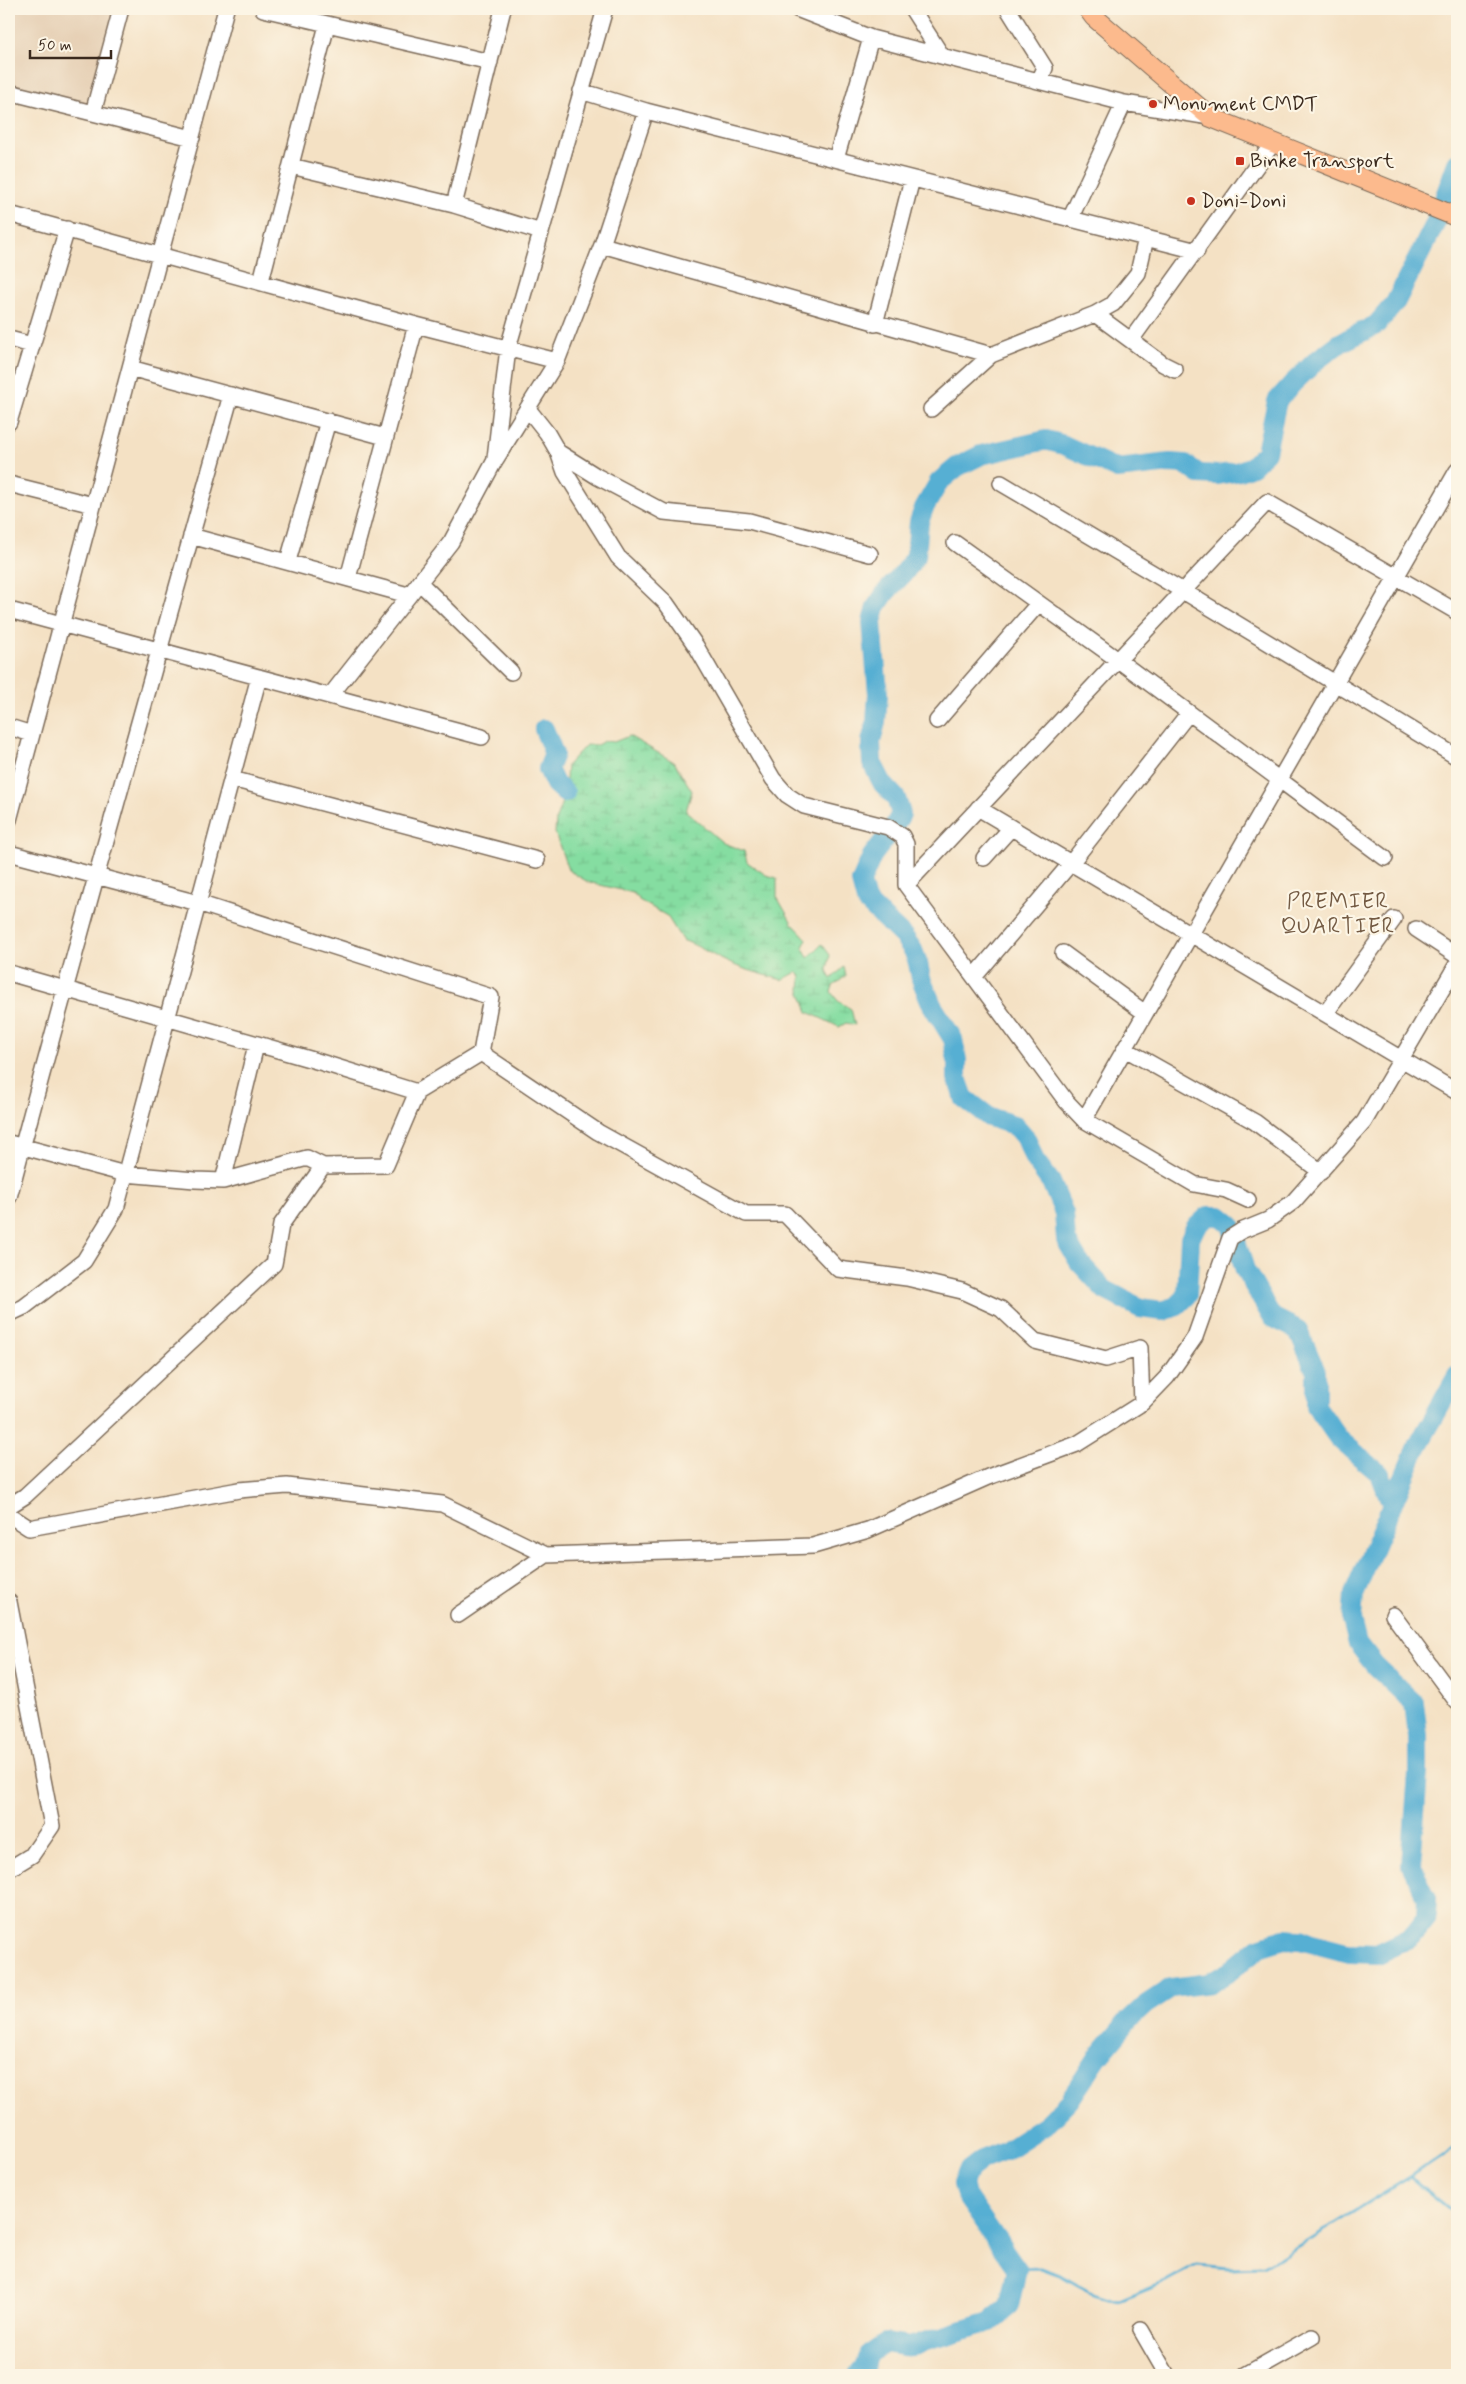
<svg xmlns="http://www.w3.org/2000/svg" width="1466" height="2384" font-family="Mynerve,sans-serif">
<defs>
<pattern id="wetland-marsh" width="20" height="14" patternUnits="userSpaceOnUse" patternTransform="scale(1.25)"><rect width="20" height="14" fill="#85dda1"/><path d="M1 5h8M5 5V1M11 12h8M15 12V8" fill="none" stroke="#74be8a"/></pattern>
</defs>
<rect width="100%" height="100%" fill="#fcf5e5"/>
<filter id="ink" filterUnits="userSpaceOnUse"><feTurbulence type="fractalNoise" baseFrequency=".02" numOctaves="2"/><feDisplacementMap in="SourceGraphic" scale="10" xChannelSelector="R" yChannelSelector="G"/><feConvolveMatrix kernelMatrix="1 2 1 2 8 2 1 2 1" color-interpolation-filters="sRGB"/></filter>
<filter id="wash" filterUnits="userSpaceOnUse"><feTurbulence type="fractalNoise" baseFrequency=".0096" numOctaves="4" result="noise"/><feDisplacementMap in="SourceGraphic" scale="20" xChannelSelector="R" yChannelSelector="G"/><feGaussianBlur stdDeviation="1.12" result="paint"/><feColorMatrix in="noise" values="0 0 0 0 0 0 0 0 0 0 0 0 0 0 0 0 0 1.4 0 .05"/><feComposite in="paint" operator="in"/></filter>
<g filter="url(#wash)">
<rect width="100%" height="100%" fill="#f4e1c4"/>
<path fill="#e6d0b5" d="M9,9H113L88,106L9,83Z"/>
<path fill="url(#wetland-marsh)" stroke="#608460" d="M629,736L674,762L692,791L686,811L723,843L744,851L747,862L766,875L777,878V897L792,923L807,939L803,947L808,958L822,944L830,955L827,970L831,979L844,967L846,976L833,986L831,992L838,1001L851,1009L855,1025L846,1023L839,1027L808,1012L800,990L801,976L797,972L782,980C763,974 743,970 725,961C710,954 697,945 682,940L667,916L639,900L633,893L588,882L568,870L555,833L556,819L565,793L567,765L586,745H597L604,741L614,742Z"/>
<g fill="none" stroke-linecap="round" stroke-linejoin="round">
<path stroke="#56afd3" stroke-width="3" d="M1410,2177L1457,2215
M1017,2269L1041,2268L1060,2275L1090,2292L1118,2301L1166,2282L1197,2265L1229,2268L1264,2267L1410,2177L1457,2145"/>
<path stroke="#56afd3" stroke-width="20" d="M544,729L554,754L548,769L555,784L565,793
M1392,1505L1380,1474L1339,1439L1316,1406V1372L1298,1330L1272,1317L1245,1270L1231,1225L1220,1216H1208L1195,1228L1190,1239L1187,1296L1177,1306L1163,1311L1140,1308L1105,1290L1079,1262L1066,1240L1064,1213L1051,1182L1034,1159L1027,1140L1014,1125L989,1117L964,1098L957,1078V1060L953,1039L932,1005L921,979L918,963L913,950L904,937L866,901L861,882L872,856L892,830L901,814L896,798L883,784L872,763L871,742L876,722L878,694L872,622L876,607L886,592L904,573L916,556L919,522L924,508L939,482L957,467L981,455L1046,440L1064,445L1117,469L1170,463L1185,464L1199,474L1218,475L1240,471L1252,466L1266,452L1277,401L1293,383L1317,360L1340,343L1376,325L1395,303L1435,224L1457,163
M858,2375L864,2368L869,2354L885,2343C900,2345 910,2350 924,2342L990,2322L1009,2306L1017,2269L966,2196L963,2184L969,2170L982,2160L1005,2151L1046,2124L1069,2101L1098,2057L1128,2021L1145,2005L1171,1988L1210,1983L1229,1972L1259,1947L1284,1939L1300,1940L1350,1953L1377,1954L1410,1938L1426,1918L1427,1898L1411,1865L1418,1773V1736L1414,1703L1375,1666L1358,1644L1352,1620L1354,1594L1392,1505L1416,1449L1457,1376"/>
</g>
</g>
<g filter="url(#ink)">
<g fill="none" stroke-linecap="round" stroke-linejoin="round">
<g stroke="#7c6a58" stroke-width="18">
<path id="minor" d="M263,9L490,62
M797,9L871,38L1124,103L1210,117
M912,9L942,56
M1008,9L1045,68L1039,81
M581,91L646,111L1197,251
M9,92L192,138
M93,113L121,9
M836,159L871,38
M291,166L454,205L541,232
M454,205L503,9
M9,214L416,325L557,361
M1070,219L1124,103
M602,245L991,355
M261,281L327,25
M1095,314L1163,364L1175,370
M875,324L912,179
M9,339L32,345
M1131,340L1273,143
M130,368L385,437
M528,409L547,433L558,452L565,472L618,557L666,603L696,646L773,779L787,795L804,806L888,827L902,836L906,844V885L1066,1101L1084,1120L1194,1184L1226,1190L1248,1200
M931,409L991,355L1095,314L1113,304L1138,273L1146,238
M9,422L67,229
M558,452L598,477L664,512L749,521L870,554
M495,458L508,348L605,9
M1001,483L1183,591L1457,757
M9,484L93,505
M191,536L408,595
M955,543L1118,660L1385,858
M288,561L328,421
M348,578L416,325
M419,582L511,672
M9,610L482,737
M330,696L451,542L494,462L557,361L602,245L646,111
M937,721L1038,604
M9,727L32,734
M232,779L537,860
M978,808L1457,1092
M9,820L226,9
M9,853L198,903L491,997L481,1053
M984,858L1011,828
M906,885L1267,502L1457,612
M1416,929L1457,956
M1063,953L1145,1013
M9,973L320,1062L417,1092L481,1053L598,1132L746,1214H785L838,1269L907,1278L962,1291L1001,1309L1035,1341L1106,1359L1140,1348L1142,1403L1077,1444L988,1477L868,1530L813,1546L546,1555L442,1504L287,1486L239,1490L29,1528L9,1515
M975,976L1071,863L1188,714
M1325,1014L1394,919
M1125,1049L1255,1122L1321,1172
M1084,1120L1457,471
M9,1143L125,1174L195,1180L223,1181L307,1158L323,1166
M223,1181L256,1045
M9,1197C80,929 156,662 231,395
M9,1314L24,1307L84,1261L116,1209L259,677
M1142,1403L1167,1377L1195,1337L1230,1238L1241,1231L1268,1220L1293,1202L1364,1122L1457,964
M9,1506L25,1496L274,1264L281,1225L323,1166L386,1165L417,1092
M9,1602L52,1826L32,1855L9,1869
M458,1615L546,1555
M1393,1615L1457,1702
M1141,2330L1167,2375
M1245,2375L1312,2337"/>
</g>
<g stroke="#7c6a58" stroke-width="21">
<path id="major" d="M1088,9L1094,17L1210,117L1457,217"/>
</g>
<use href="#minor" stroke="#fff" stroke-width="15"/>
<use href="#major" stroke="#fcba8d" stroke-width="19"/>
</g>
</g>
<g fill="#c8321e" stroke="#fcf5e5" stroke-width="2">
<circle cx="1153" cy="104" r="5"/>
<rect x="1235" y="156" width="10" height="10" rx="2.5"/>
<circle cx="1191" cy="201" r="5"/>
</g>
<g text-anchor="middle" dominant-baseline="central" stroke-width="4.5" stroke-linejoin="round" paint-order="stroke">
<g font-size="20" fill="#3b2a1e" stroke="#fcf5e5" text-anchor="start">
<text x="1163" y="104">Monument CMDT</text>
<text x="1250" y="161">Binke Transport</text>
<text x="1201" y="201">Doni-Doni</text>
</g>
<g font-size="22" letter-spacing="1" fill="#735a43" stroke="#fcf5e5">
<text x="1338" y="902">PREMIER<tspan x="1338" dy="25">QUARTIER</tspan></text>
</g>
</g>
<rect width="1466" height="2384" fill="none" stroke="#fcf5e5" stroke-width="30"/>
<path d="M30 50v8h81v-8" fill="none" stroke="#3b2a1e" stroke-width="2.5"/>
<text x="38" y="50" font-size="15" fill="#3b2a1e" stroke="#fcf5e5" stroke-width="4" paint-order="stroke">50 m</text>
</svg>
